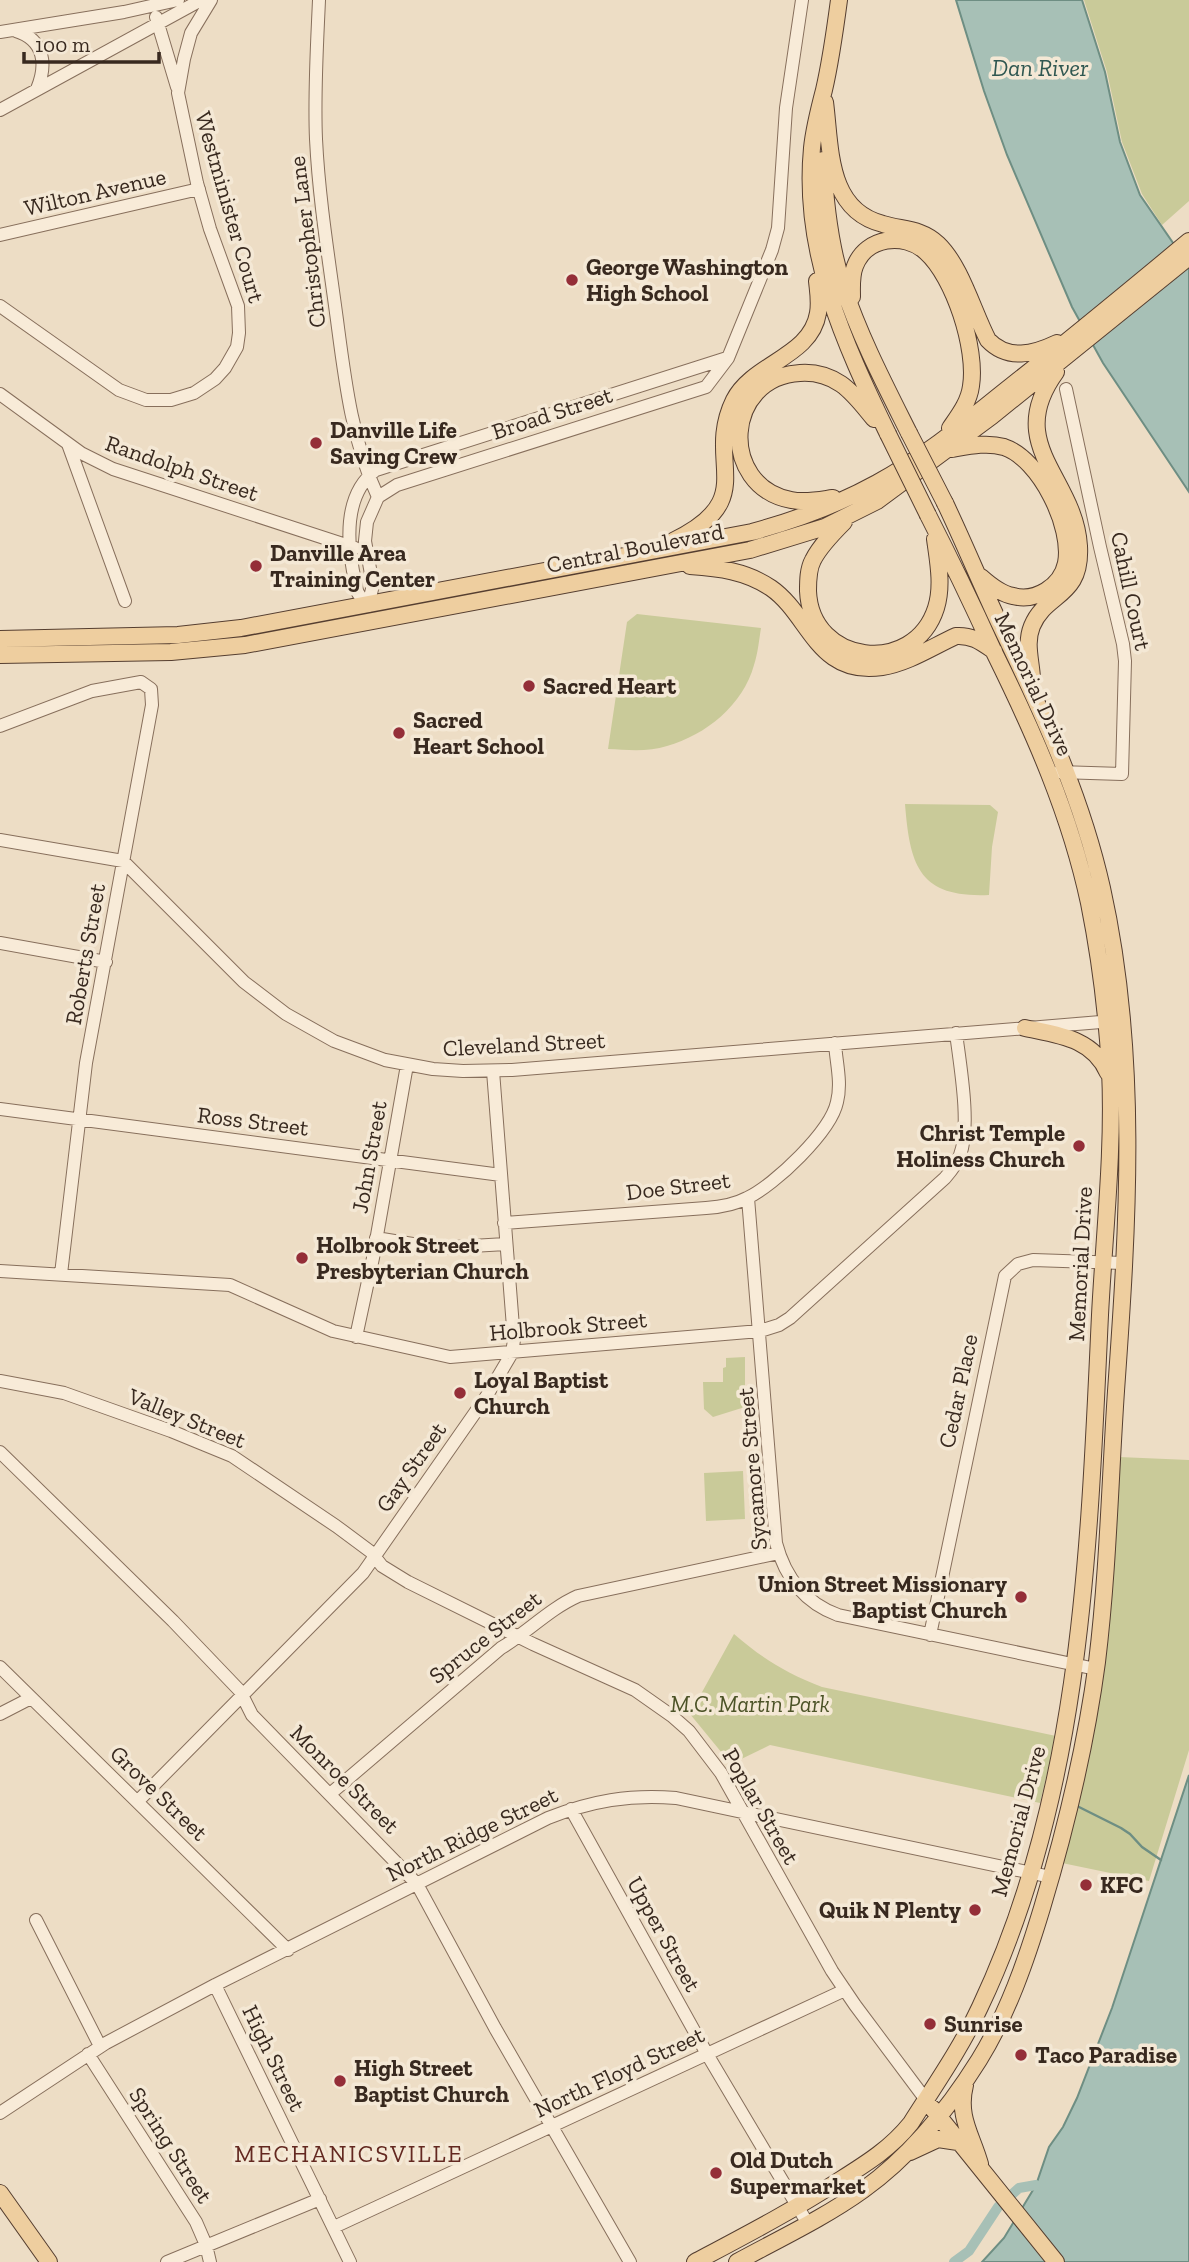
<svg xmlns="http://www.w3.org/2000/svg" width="1189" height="2262" font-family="'Zilla Slab',serif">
<rect width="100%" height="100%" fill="#edddc5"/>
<path fill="#c9ca99" d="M1084,0H1189V201L1162,225L1142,194L1122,142L1107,72Z
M637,614L761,628C759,640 758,653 754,665C743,705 706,735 667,746C649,752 628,750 608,749L627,622Z
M905,804L990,805L998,812L992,847L989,895C919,898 910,866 905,804Z
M745,1357V1407L713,1417L704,1409L703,1382H723V1368L726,1367V1358Z
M1119,1457L1189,1460V1750L1149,1881L1062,1863Z
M743,1471L745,1519L706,1521L704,1473Z
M734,1634C763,1659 786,1673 822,1687L1056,1736L1040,1803L770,1745L731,1764L690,1714Z"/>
<path fill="#a7c0b6" stroke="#6e8e83" stroke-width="2" d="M956,0H1082L1105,72L1120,142L1140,195L1189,266V492L1103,363L1072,307L1007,155L984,91Z
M1189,1775V2262H982L1004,2238L1036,2185L1049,2147L1063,2127L1077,2098L1112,2008Z"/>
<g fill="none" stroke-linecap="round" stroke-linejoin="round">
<path stroke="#6e8e83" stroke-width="2.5" d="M1079,1807L1121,1828L1130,1834L1142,1847L1161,1860"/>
<path stroke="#a7c0b6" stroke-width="10" d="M954,2262L969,2251L998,2207L1019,2188L1036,2185"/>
<g stroke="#876f5c" stroke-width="14">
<path id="minor" d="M319,0C317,46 314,93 316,139C319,200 329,260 337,320C345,381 352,441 378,497
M156,17L177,87
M16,31C45,40 47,65 37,89
M0,32L124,12L178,0
M0,110L201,0
M0,235L199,189
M0,306L119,390L146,400H171L194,393L215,379L225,368L237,347L239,333L238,306L210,229L197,183L178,93L184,59L191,33L211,0
M0,394L81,453L113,469L355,548
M68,444L125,601
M378,497L397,485L706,387L728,358L772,250L778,228L786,108L802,0
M378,497L367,522L365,541L373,585L368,606C365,602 360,597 358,593C355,587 355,578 353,571C347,538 345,493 376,470L727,358
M0,726L92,691L141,682L151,689L152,705L86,1063L61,1274
M1059,772L1122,774L1125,661L1123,644L1100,547L1066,389
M0,840L123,861L244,982L286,1014L334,1041L385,1060L433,1069L463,1071L512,1070L1113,1021
M0,943L106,962
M0,1109L501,1175
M748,1198L776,1543C785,1577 805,1603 838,1615L1096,1669
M504,1223L706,1208C721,1207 734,1205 747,1198C775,1185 831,1131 837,1102C842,1082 836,1062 835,1043
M376,1238L437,1248L506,1244
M0,1271L230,1285L333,1331L450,1357L760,1331L779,1325L790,1318L945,1178C951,1171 957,1164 960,1155C971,1126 960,1065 956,1033
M356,1337L373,1258L407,1065
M0,1381L64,1393L171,1431L232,1456L336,1526L371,1552L382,1566L408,1582L533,1644L635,1690L672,1716L689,1731L721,1773L832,1971L855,2005L926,2100
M0,1452L173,1621L240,1691L252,1715L417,1884L495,2028L630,2262
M930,1635L1005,1276L1018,1264L1033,1260L1123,1263
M0,1667L288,1950
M0,1714L31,1698
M330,1794L501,1648C528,1632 549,1609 578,1596L779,1553
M138,1801L363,1573L486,1397L512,1353L514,1340L493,1071
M571,1809L707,2054L808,2224
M36,1920L100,2046
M215,1985L350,2262
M88,2054L196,2222L206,2245L210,2262
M0,2113L106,2043L215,1985L548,1818C591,1801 630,1794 676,1798L1051,1877
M334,2227L845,1990
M167,2262L320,2199"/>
</g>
<g stroke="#553e30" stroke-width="18">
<path id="major" d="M839,0C835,30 831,60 824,90C819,109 814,128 812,148C802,252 844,343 888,434
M825,102C831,148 827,210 883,224C903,230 921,228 938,244C961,266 973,311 988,340C1008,361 1034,354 1057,343
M823,160C825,201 830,247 843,286C860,337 885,385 909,433
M852,297C852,287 851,276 855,266C866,237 904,232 926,252C954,277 977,349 971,386C969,402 959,415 950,428
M952,449C969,446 987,442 1004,447C1040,459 1073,527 1066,563C1061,587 1035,602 1013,596C1001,594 990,585 981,577
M833,498C819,500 805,503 791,500C718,486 724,377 800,373C814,372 829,376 841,384C854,393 864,407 874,419
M844,522C833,533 820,546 813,560C808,569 808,581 808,591C811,665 914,677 936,608C943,586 938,561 935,539
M673,541C762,498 703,463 734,400C753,363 811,357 818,313C820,302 818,291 817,281
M690,566C719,568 746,571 771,588C810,615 817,677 882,667C908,663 932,647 956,636C972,635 981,642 994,651
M0,639L178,635L241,628L752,532C796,520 837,505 877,483C925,457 968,420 1011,386C1071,339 1130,290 1189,241
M0,655L171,652L245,645L750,550L825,527L877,501L992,416L1189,257
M1032,678C1031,660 1025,643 1032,626C1046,592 1082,598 1079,546C1075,477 1003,445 1056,372
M1025,1028C1058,1035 1093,1038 1108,1073
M965,2085C957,2117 972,2135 980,2164
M932,2108L1056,2262
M910,2152L938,2139L958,2142
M0,2193L49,2262
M695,2262C744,2236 794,2210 840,2180C867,2163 891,2148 911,2123C935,2085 961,2048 980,2007C1082,1792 1089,1548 1100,1315C1104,1236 1114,1149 1110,1070C1107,1014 1100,958 1089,903C1070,814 1034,733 994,652C973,606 951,560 928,515
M737,2262C779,2239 824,2218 863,2190C909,2157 949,2108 979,2060C1008,2013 1026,1961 1042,1908C1066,1828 1086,1745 1097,1662C1108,1572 1110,1481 1116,1391C1128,1223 1139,1054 1102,888C1082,799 1045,718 1005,635C984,592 966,547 945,503"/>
</g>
<use href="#minor" stroke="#f8ebd8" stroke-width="12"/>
<use href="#major" stroke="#eece9f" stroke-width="16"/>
<g stroke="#553e30" stroke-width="18" stroke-linecap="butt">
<path id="major-bridge" d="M909,433L945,503
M888,434L928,515"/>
</g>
<use href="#major-bridge" stroke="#eece9f" stroke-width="16"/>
</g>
<g fill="#942e38" stroke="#f4e8d5" stroke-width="2.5">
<circle cx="572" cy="280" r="7"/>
<circle cx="316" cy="443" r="7"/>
<circle cx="256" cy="566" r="7"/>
<circle cx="529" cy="686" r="7"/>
<circle cx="399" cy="733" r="7"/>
<circle cx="1079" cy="1146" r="7"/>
<circle cx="302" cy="1258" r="7"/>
<circle cx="460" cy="1393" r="7"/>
<circle cx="1021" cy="1597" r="7"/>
<circle cx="1086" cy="1885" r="7"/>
<circle cx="975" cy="1910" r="7"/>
<circle cx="930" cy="2024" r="7"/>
<circle cx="1021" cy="2055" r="7"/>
<circle cx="340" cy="2081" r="7"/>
<circle cx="716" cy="2173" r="7"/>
</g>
<g text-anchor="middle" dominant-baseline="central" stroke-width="7" stroke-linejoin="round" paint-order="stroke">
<g font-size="23" fill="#38291f" stroke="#f4e8d5">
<text transform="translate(95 192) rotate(-13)">Wilton Avenue</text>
<text transform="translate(230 207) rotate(74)">Westminister Court</text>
<text transform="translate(307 242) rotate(-97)">Christopher Lane</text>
<text transform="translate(552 413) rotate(-18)">Broad Street</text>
<text transform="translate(182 468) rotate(19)">Randolph Street</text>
<text transform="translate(635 548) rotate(-11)">Central Boulevard</text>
<text transform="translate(1131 591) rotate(78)">Cahill Court</text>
<text transform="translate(1034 684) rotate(65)">Memorial Drive</text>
<text transform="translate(85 954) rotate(-80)">Roberts Street</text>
<text transform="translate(524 1044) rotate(-3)">Cleveland Street</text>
<text transform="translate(253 1121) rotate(7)">Ross Street</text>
<text transform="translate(369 1157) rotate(-80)">John Street</text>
<text transform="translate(678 1186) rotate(-7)">Doe Street</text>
<text transform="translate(1080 1264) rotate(-87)">Memorial Drive</text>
<text transform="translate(568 1326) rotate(-5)">Holbrook Street</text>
<text transform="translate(958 1391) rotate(-78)">Cedar Place</text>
<text transform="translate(187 1418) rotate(22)">Valley Street</text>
<text transform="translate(411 1467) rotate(-55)">Gay Street</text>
<text transform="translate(752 1469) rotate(-95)">Sycamore Street</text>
<text transform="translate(485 1637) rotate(-38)">Spruce Street</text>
<text transform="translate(345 1779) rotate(45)">Monroe Street</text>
<text transform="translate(159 1793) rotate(44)">Grove Street</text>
<text transform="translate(761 1806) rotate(60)">Poplar Street</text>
<text transform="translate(1018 1821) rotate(-75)">Memorial Drive</text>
<text transform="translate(472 1834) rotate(-26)">North Ridge Street</text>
<text transform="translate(664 1934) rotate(61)">Upper Street</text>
<text transform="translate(274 2058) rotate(64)">High Street</text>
<text transform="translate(619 2072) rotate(-25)">North Floyd Street</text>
<text transform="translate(171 2145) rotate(57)">Spring Street</text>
</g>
<g font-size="23" font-weight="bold" fill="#38291f" stroke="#f4e8d5" text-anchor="start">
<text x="586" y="267">George Washington<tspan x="586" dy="26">High School</tspan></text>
<text x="330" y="430">Danville Life<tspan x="330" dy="26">Saving Crew</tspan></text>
<text x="270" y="553">Danville Area<tspan x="270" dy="26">Training Center</tspan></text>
<text x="543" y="686">Sacred Heart</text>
<text x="413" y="720">Sacred<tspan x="413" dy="26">Heart School</tspan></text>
<text x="1065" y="1133" text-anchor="end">Christ Temple<tspan x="1065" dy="26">Holiness Church</tspan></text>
<text x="316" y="1245">Holbrook Street<tspan x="316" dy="26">Presbyterian Church</tspan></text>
<text x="474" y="1380">Loyal Baptist<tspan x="474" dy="26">Church</tspan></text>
<text x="1007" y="1584" text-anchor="end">Union Street Missionary<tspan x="1007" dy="26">Baptist Church</tspan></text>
<text x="1100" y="1885">KFC</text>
<text x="961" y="1910" text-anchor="end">Quik N Plenty</text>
<text x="944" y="2024">Sunrise</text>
<text x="1035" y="2055">Taco Paradise</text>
<text x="354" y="2068">High Street<tspan x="354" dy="26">Baptist Church</tspan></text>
<text x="730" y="2160">Old Dutch<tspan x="730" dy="26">Supermarket</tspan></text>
</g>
<g font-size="23" font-style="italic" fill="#4c5327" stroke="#f4e8d5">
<text x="750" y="1704">M.C. Martin Park</text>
</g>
<g font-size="24" font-style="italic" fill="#2f5751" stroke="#f4e8d5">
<text x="1040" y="67">Dan River</text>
</g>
<g font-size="24" letter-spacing="2" fill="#632820" stroke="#f4e8d5">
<text x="349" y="2153">MECHANICSVILLE</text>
</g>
</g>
<path d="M24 52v10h135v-10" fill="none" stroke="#38291f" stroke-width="3.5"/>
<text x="35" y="52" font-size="21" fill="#38291f" stroke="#f4e8d5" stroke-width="5" paint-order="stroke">100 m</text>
</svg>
